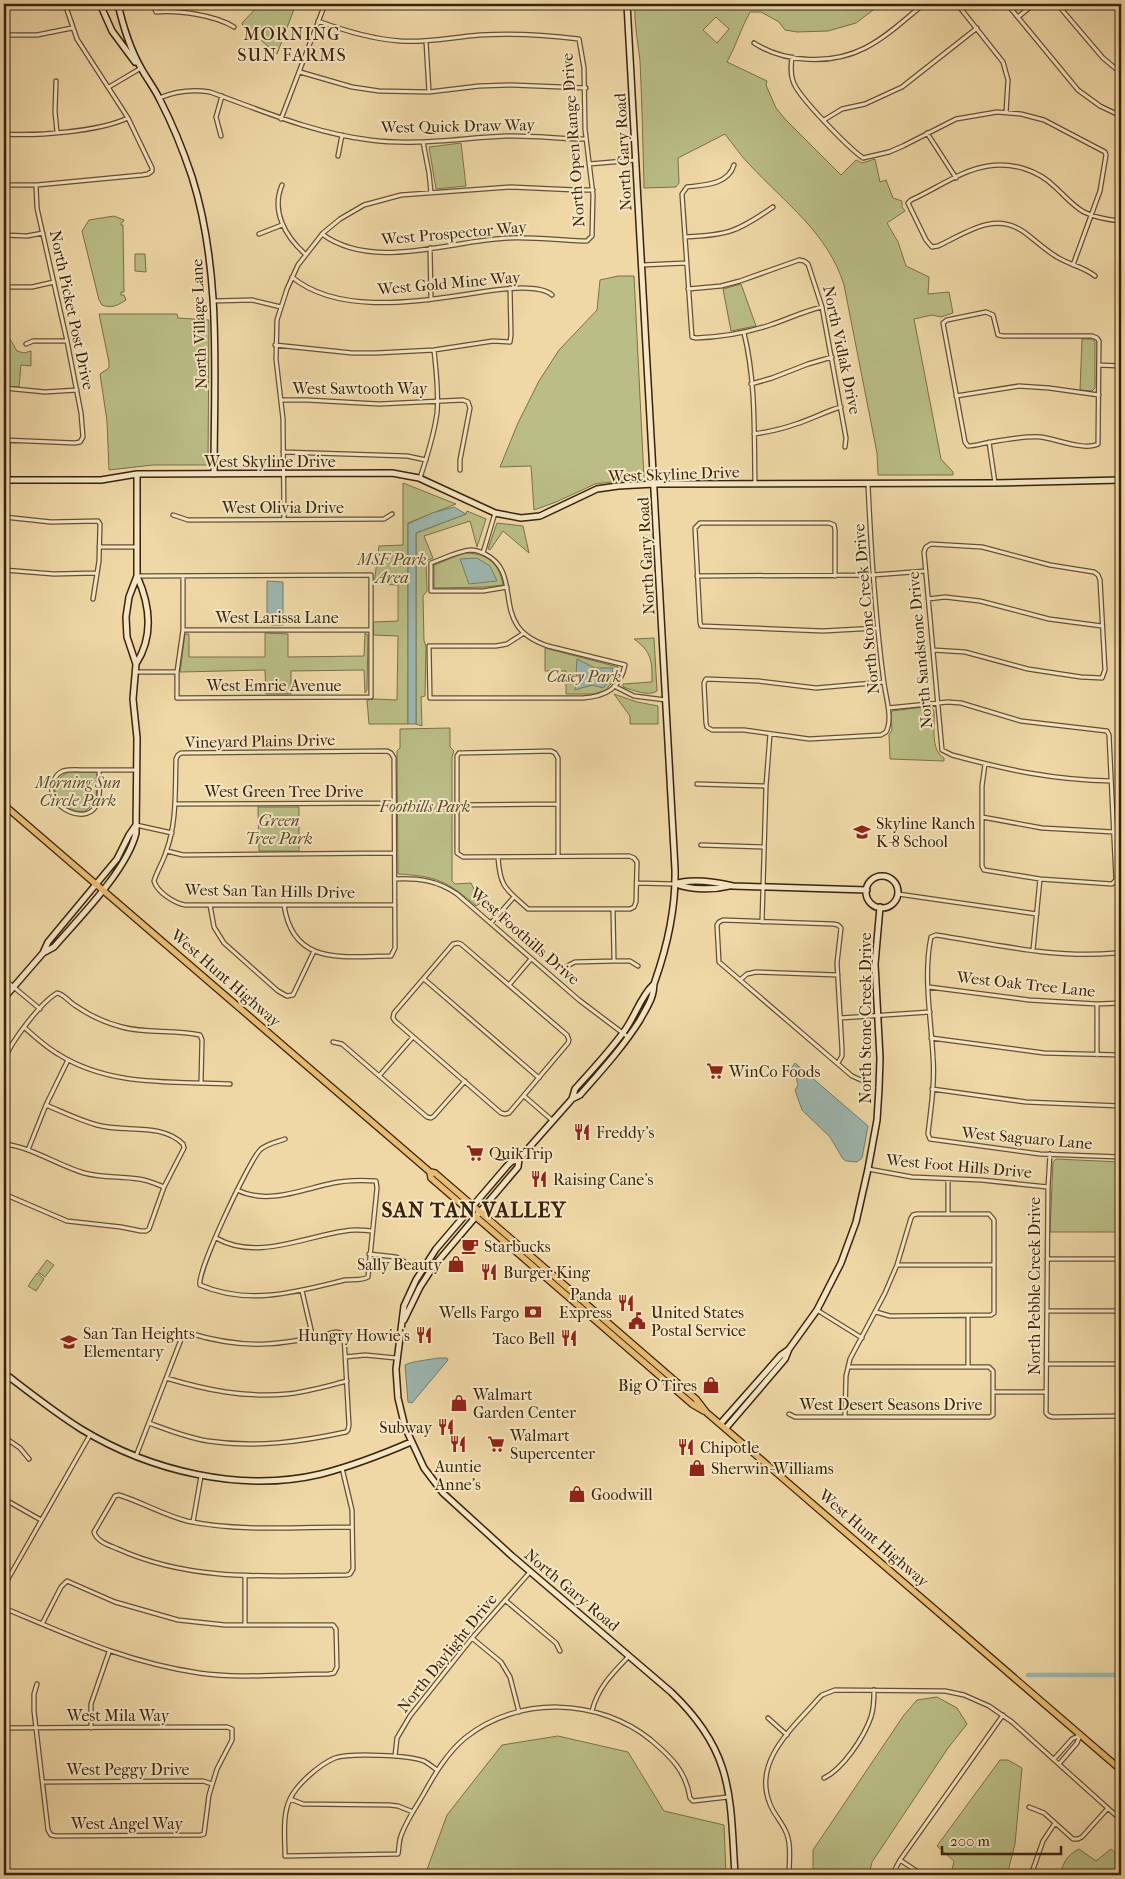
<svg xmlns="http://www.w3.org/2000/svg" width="1125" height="1879" font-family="'IM FELL French Canon',serif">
<rect width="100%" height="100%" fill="#efd8a6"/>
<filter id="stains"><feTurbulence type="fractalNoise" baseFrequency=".004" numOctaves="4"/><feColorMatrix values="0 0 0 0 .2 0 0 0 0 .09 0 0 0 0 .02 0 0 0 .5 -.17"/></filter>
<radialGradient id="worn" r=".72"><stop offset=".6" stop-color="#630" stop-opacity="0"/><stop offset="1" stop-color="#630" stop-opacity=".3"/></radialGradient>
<path fill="#babe86" stroke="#7a7049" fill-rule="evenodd" d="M260,4H296L277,54L249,30L244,29L242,23Z
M635,4H881L856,23L828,31L797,32L785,30L779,22L761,12H750C741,28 736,46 727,62L767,81L766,85L776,108L785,119L841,175L856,160L862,163L875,159L880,182L886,180L893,198L902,201V207L905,211L887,223L898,242L906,266L929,277L928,294L949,292L953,313L941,317L932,315L914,319L941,459L953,472V475H878L877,453L844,285C828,233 785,203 749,164C740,155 733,144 725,134L678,158L679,183L676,187L644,188C643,146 642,103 640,61C638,42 634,24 635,4ZM716,17L729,29L717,43L703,30Z
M461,143L466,186L436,189L429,147Z
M114,216L124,220L123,222L121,223V225H123L124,292H121V295H124L126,300C118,305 112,309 102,305L99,300L82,231L89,220Z
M135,254H145L146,272L135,271Z
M618,276H634L644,478L595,484L556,502L534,510L531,466L500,467L518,423L539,381L559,350L597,310L600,280Z
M741,284L756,326L731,331L723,289Z
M4,290H6V332L17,351L24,353L31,351V366L21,365L19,387L4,386Z
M99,314H177L178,318L209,320L208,465H153L109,470L107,421L100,374L109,368V362Z
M1082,339H1093L1095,342V388L1092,391L1080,390Z
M403,483L456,504L408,523V724H369L367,700L374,699L397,700L398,636L373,635V622L398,621V585L374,584L379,546L403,545Z
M467,511L486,519L477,547L470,521L424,536L433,558L426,561L427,591L423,596L424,641L426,646L425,696L421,697L422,726L416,724V533L466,514Z
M497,523L523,526L529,553L503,531L490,550L488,549Z
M464,553C486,553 499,562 503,585L485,587L434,588V565Z
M265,633L288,634V657L364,656L365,633L368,635L367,690L365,693L364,670L291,671V694H266L265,670L180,672L185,634H189V657H265Z
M654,638L657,691C648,697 633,690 623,687V684L652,682C652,661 652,652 634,639Z
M545,648L618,667L619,674L606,690L594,694H566V671H545Z
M614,694L637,702L658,706V724H630V716Z
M931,706L934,711C935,725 930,750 944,758V761L890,759L889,735L892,730L891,714L892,711Z
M450,728V747L454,751L452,757V881L455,884L471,883L481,903L476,906C447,881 436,876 398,874L397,751L400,748V729Z
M69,772H98L96,800L86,811C71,813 61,805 55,791C58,781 59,776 69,772Z
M258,807H299V851H259Z
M1056,1159L1121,1162V1232H1050L1053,1162Z
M47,1260L54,1265L45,1277L38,1272Z
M37,1273L44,1279L36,1291L28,1286Z
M937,1697L957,1708L967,1724L948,1748L872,1862L869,1875H813V1850L904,1715L917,1700Z
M558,1736L628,1752L664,1811L724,1825L726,1875H425L447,1815L502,1745Z
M1000,1760H1008L1022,1768L1015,1844L1007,1875H951L954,1861L937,1846Z
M1079,1849L1096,1861L1111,1849L1121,1858V1875H1060C1063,1863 1067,1855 1079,1849Z"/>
<path fill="#9db8b1" stroke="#757c6f" d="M454,507L466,514L416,533V724H408V524L432,513Z
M477,558L490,566L497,581L469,584L460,559Z
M267,581L283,582V625H271L267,613Z
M577,659L595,668H613L612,677L603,688L592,685L575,690Z
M795,1063L868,1126L862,1158L857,1162L846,1161L843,1159L830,1137L802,1110L795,1090L798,1085L795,1073L791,1069Z
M438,1358H447L448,1360L412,1403L408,1402L405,1365C412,1361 429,1360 438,1358Z"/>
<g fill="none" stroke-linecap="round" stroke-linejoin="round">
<path stroke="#9db8b1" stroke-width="4.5" d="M1028,1675H1121"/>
<g stroke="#665032" stroke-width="5.5">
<path id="street" d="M153,4L156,12C178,10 215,15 234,27
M957,4L1003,62L1008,80L1006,113
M1007,4L1078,90L1100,106L1121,116
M1057,4L1103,58L1121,73
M1018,17L1034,4
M318,21C345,31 371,39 400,41C427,43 453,37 480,35C513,33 546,35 579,39L584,68L585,129L593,195L592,236L587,241H582C558,240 533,237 509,238C450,240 374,272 322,234
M4,35H37L72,28
M426,41L429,92
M754,43C785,63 832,65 865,48C887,37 905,19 924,4
M792,57C791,65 790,73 793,81C797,96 849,148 863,158L889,152L903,146L956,119L997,112L1021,114L1044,120L1105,152L1106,155L1100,191L1073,265
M300,72L352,87L379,91L429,92L479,86L512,85L586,88
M56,81L55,112L57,132
M109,87L141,68
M159,98C176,91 192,89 210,92C263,111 313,133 370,140C416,146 460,138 506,136C533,135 559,139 586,139
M281,119L325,4
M824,120L842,109L865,104L902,87L977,28
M927,133L956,178
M4,134C37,136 97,132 128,118
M221,136L216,117L222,96
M423,142L429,173L431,193
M338,156L342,135
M589,164L636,160
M734,165C728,185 704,185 687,187L682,194L692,337L696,338C722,337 746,333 770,325C788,319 804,311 822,307
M4,185H37L142,175L148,174L152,171V168L128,118L77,39L65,4
M282,185C271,211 285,236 305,254
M259,234L282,225
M4,235L27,236L43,233
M685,237C728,235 737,232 773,207
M430,248L431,299
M642,265L686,263
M1095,276C1084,267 1070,265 1057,257C1045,250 1035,240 1024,232C994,211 966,233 938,246L932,247L926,240L908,203L911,200C936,189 961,170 988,166C1012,162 1038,170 1055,187C1065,196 1073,206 1084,212C1096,218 1109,220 1121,221
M292,277C335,313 411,303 462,295C483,292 536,281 552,295
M4,287H32L54,282
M688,289L721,286L740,281L799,260L804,261L808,264L822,307L846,438L845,447
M213,301L252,300L281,307
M986,312L993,315L998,335L1003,336H1092L1097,338L1099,341L1098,444C1085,451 1056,439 1041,437C1025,436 1008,439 991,442C983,443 976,446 968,446L965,442L943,323L947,320Z
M744,333C756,381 754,434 755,484
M26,344L33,341H67
M275,345L352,353H376L434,350L493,341L510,342L511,335L510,288
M1099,365L1121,366
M751,384L772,378L808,364L832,357
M4,388L45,392L77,390
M956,396L1019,386L1049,388L1099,395
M282,400H307L379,404L463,400L468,402L470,408L460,460V470
M754,434C768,432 782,429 796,424C812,419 826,411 841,407
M4,440L75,443L80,442L83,437L81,413L67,341L37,208L36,185
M8,440V480
M989,442L995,483
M283,452L407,456L426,460
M420,478C427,457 434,435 437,413C439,392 436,370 434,350
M868,484C871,551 875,617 884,683C886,698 893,719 886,732L881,735L809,739L744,730H712L707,727L706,723L704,683L706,679L758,681L816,688L884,682
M173,515L188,520L384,519L392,514
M4,517L51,522L98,521L100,524L99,561L93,599
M284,519L283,419L276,359L277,320L287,289L298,265L323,233L340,219L364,205L401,195L511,187L576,190H593
M99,547H137
M483,553L495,513
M4,570L54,574L97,573
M138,576L371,575V697L177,698V672L183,630V576
M697,576L873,575L926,571
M835,576V530L834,525L829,523H700L695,528L700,622L701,626L823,631L877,628
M507,587L483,591H431V563C443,559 457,551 471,550C476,550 481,552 485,554C515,569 502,602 517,625C524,636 536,642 548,646L625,665C620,689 606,696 583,698H430L429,646H496L507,644L524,633
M928,599L945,597L980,601L1049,619L1102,626
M183,630H370
M933,650L965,652L1028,669L1081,677L1102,678L1105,670L1100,580L1098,575L1094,572L1050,565L982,547L931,544L926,547L924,552L942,750L952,755C1007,770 1054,780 1111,781
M136,672H177
M614,686L634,696L666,700
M888,708L948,702L961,703L1021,721L1107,731L1109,735L1116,880L1112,884L1040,879L984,870L982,866V786L985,764
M99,770C99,780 101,792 98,801C90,830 43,806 53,782C55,777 58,773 63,771C70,769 79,770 86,770C103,770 120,770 137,770
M697,784L766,786
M175,804L394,803
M457,805L558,804
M982,817L1042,828L1114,832
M136,825L172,833
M701,845L764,847
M167,851L183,855L394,853
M498,857C500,888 506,889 528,909H630L634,907L636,902L637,862L634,858L629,856L463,857L457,853V756L459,753L551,751L555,753L558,758V856
M395,879C418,878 437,880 457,894L579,1000L628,1037
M637,883L675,884
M898,894L1037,914
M210,905L214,927L224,943L278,991L287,996L293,995L314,951
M284,905C293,967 344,956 391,956L395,948L394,758L391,753L387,751L181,753L178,755L176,759C175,790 177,823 166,852C163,862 157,871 154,881C157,892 174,903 185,905H395
M613,909L614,961
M762,922L766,786L770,734
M491,923L514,897
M458,943L461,944L567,1035L569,1040L568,1043L509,1113L505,1114L501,1113L395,1021L393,1018L394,1013L453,944Z
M1033,950L1040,879
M1121,958L1120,955L1115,953C1056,959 994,944 936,935L931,937C923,976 931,1018 933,1057C935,1082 931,1108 928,1134L930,1139L1040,1154L1121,1157
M567,966L575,962L614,961H630L638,966
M4,979L40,1009
M424,979L539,1078
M740,980L747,974L756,972L838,975
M509,985L531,959
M929,987L1029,1000L1097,1004L1121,1003
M840,1018L930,1012
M25,1028C35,1037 46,1047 58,1054C110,1087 171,1081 230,1084
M931,1038L1044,1053L1121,1055
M333,1042L342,1044L427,1117L431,1118L434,1116L465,1081
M1097,1055V1004
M4,1060C11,1042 40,1003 57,993C64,994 69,1002 76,1006C89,1015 106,1023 122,1027C147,1034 174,1029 200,1035L202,1040L201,1083
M838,1063L842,1056V1049L837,963L841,928L838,925L833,924L723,920L719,922L717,925L719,962L852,1076L861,1080
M379,1076L413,1037
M932,1089L1026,1102L1121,1106
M524,1096L553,1121
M4,1144C32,1147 57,1165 84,1173C102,1178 120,1176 139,1179C148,1180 156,1184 164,1187
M28,1150L46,1105L68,1060
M1050,1154L1048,1187L1046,1413L1049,1416L1053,1417L1121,1416
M868,1169L912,1177L981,1180L1048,1187
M237,1190C268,1205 300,1190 333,1183C347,1180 361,1180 376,1181L377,1188L368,1277C362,1281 352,1279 345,1280C296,1292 249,1306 200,1285C197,1271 248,1163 260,1150C266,1144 277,1142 285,1139
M4,1194L67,1221L121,1227L141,1231H146L149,1229L164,1187L184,1148L183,1144C161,1122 124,1133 97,1125C79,1120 63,1112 46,1105
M948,1214V1179
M216,1238C257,1261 302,1237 345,1231C354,1229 363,1230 372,1231
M369,1254L396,1257L421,1271
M1047,1259H1121
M897,1265H994
M302,1291L313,1338
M817,1310L862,1338
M1047,1311H1121
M968,1316V1366
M345,1357L365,1355L396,1358
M1046,1364H1121
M166,1378C206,1390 245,1398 287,1394C307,1392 327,1386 347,1381
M994,1392H1046
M789,1414L795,1417H990L993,1415V1371L989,1367H848
M845,1417L846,1376L850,1359L885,1293L897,1265L911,1218L913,1215L917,1214H989L994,1220V1313L991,1315L890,1316L876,1312
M4,1437L20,1448L29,1459
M136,1456L182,1337L189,1333C244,1350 281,1346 336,1332L341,1333L344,1336L349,1425L348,1430L346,1432C300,1442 255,1448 208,1441C188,1438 168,1430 149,1423
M342,1468L352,1510L353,1569L350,1574L347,1575C269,1576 191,1582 118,1549C109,1545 97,1542 94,1532L115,1496L119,1495C142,1502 163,1515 187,1521C240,1532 297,1527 351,1527
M4,1499L41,1520
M193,1522L201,1476
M4,1586L90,1435
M505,1600L556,1643L560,1651
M4,1608C71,1636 126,1662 199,1673C240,1679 287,1674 329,1674L334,1673L337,1667L336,1629L333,1625H225L178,1620L115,1602L67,1581L61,1587L42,1624
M245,1625V1576
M472,1638L501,1662L510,1677L519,1712
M1118,1695L1121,1704
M592,1711C598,1687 613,1673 629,1656
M768,1718L787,1735
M4,1728C78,1727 153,1727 227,1727L232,1729V1740L217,1769L209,1795L204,1834L201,1835L56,1836L51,1835L48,1830L34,1711V1694L37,1684
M91,1728V1704L109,1652
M395,1756L397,1738L410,1716L472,1638L530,1572
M1054,1759L1072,1739L1080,1735
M1059,1764L1077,1743L1080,1735
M437,1770C433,1767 428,1763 424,1761C409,1755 350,1753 335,1758C320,1764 297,1784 290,1799C282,1815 285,1838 285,1856L398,1854C399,1849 399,1843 400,1839C404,1824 415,1809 423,1795C434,1775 447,1753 465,1738C518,1695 599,1698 651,1740C671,1757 686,1771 690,1798L693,1801L728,1797
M824,1778C843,1769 864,1737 871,1717C874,1708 874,1699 874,1690
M43,1782L203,1781L212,1784
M290,1799L303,1804L389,1805L398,1806L413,1812
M1029,1807L1044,1813L1073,1839H1078L1082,1837L1108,1808
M900,1860L918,1872
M789,1875C789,1861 792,1843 785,1830C781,1821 773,1813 770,1804C752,1761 794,1727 818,1699L822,1695L835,1690L945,1691L964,1695L989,1706L1012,1722L1121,1820
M892,1875L900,1860L1003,1715
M1031,1875L1043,1841L1055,1823"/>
</g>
<g stroke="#39230c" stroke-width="8">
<path id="secondary" d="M100,4L112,31L135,62
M118,4C123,26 129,47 141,68C147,79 155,89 160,100C173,125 183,150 192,177C222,272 214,376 214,474
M627,4L675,869C676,908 668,944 655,981C653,985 654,988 653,992C652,1001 644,1012 640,1020C623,1047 601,1071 580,1095L572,1099L519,1159L511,1162L507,1166L436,1249L416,1280L404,1306L396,1369L398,1398L405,1427L424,1468L443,1493L512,1556L671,1692C734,1752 730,1795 735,1875
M4,480H101L137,474L392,473L419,478L495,513L521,518L540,516L597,489L618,486L654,484L995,483L1121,480
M136,664C154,636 150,605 137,576
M866 892a16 16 0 1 1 32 0a16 16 0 1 1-32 0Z
M675,884C692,878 715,882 733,886L867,890
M676,884C691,890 713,890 729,886
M43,953L54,947C80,917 127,870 136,833L137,738L133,699L136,664L127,637L126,617L129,597L137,576V474
M4,998L43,953L48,942L117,859L129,835L136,825
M572,1099L575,1089C592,1070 610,1051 625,1030C635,1016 641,996 653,985
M404,1320L420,1287L433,1267L518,1167L519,1159
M4,1373C29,1392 54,1412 81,1429C150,1471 241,1493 321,1474C352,1466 381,1455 411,1442
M721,1423L781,1355L788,1350
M726,1428L785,1359L789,1349L817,1310L841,1263L856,1222L868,1169L877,1120L879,1088L880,1058L875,964L880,907"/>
</g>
<g stroke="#39230c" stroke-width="8">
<path id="primary" d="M4,805L430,1172L435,1173L696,1399L706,1412L1121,1770
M430,1172L431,1178L692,1404L704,1411"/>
</g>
<use href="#street" stroke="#f5e6c5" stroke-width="3"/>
<use href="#secondary" stroke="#f5e6c5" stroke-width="5"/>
<use href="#primary" stroke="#e8bc73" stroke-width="5.5"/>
</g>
<defs>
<g id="school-bare" transform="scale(1.35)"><path d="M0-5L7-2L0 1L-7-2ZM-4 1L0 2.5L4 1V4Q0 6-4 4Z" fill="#8f2418" stroke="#f5e6c5" stroke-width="2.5" paint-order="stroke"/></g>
<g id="supermarket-bare" transform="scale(1.35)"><path d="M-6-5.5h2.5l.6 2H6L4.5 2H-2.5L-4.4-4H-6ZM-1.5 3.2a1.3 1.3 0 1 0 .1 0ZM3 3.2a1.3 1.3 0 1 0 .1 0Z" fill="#8f2418" stroke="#f5e6c5" stroke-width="2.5" paint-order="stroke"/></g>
<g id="restaurant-bare" transform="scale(1.35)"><path d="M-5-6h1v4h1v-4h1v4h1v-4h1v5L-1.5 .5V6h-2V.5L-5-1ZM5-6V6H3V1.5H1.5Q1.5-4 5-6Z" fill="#8f2418" stroke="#f5e6c5" stroke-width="2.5" paint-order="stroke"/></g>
<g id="cafe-bare" transform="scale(1.35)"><path d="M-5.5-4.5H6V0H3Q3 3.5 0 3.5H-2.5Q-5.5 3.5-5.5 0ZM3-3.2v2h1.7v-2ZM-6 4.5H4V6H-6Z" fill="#8f2418" stroke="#f5e6c5" stroke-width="2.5" paint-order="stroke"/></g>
<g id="shop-bare" transform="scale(1.35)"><path d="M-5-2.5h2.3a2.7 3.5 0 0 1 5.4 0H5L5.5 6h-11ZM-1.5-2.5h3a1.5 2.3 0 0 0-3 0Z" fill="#8f2418" stroke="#f5e6c5" stroke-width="2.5" paint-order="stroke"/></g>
<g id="bank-bare" transform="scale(1.35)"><path d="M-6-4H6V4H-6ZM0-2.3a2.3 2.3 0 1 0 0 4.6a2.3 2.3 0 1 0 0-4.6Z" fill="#8f2418" stroke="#f5e6c5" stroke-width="2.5" paint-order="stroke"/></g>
<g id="civic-bare" transform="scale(1.35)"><path d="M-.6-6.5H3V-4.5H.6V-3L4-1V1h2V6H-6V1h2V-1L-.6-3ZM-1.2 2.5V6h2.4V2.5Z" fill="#8f2418" stroke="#f5e6c5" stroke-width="2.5" paint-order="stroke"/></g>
</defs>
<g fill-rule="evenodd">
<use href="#school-bare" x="862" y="832"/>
<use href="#supermarket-bare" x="715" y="1071"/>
<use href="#restaurant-bare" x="582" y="1132"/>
<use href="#supermarket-bare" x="475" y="1153"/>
<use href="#restaurant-bare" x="539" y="1179"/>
<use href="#cafe-bare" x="470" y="1246"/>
<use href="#shop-bare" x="456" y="1264"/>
<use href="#restaurant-bare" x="489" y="1272"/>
<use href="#restaurant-bare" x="626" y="1303"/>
<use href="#bank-bare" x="533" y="1312"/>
<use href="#civic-bare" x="637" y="1321"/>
<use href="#restaurant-bare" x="424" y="1335"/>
<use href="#restaurant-bare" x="569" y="1338"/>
<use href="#school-bare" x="69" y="1342"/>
<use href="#shop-bare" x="711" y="1385"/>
<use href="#shop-bare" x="459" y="1403"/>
<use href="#restaurant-bare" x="446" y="1427"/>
<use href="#restaurant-bare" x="458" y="1444"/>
<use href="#supermarket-bare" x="496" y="1444"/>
<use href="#restaurant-bare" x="686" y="1447"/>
<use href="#shop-bare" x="697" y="1468"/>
<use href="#shop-bare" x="577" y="1494"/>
</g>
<g text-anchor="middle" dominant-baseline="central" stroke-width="4" stroke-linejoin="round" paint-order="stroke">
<g font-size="16" fill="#39230c" stroke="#f5e6c5">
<text transform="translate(458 126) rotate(-1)">West Quick Draw Way</text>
<text transform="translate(573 140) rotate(-94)">North Open Range Drive</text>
<text transform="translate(623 152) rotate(-93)">North Gary Road</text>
<text transform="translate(454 233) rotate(-5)">West Prospector Way</text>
<text transform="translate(449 283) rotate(-5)">West Gold Mine Way</text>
<text transform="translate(72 310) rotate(78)">North Picket Post Drive</text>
<text transform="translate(199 324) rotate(-92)">North Village Lane</text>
<text transform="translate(842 350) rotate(78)">North Vidlak Drive</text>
<text x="360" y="388">West Sawtooth Way</text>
<text x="270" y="461">West Skyline Drive</text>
<text transform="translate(674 474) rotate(-2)">West Skyline Drive</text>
<text x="283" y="507">West Olivia Drive</text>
<text transform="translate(646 556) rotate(-93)">North Gary Road</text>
<text transform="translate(866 609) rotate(-95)">North Stone Creek Drive</text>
<text x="277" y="617">West Larissa Lane</text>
<text transform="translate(920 650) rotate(-95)">North Sandstone Drive</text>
<text x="274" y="685">West Emrie Avenue</text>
<text transform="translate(260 741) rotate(-1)">Vineyard Plains Drive</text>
<text x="284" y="791">West Green Tree Drive</text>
<text transform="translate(270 891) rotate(1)">West San Tan Hills Drive</text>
<text transform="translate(525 936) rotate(41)">West Foothills Drive</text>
<text transform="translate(226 978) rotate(41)">West Hunt Highway</text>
<text transform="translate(1026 984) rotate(6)">West Oak Tree Lane</text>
<text transform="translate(865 1018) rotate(-90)">North Stone Creek Drive</text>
<text transform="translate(1027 1138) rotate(5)">West Saguaro Lane</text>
<text transform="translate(959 1166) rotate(5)">West Foot Hills Drive</text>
<text transform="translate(1034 1286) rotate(-90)">North Pebble Creek Drive</text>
<text x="891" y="1404">West Desert Seasons Drive</text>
<text transform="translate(874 1538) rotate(41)">West Hunt Highway</text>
<text transform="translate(572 1590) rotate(40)">North Gary Road</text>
<text transform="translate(447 1653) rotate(-51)">North Daylight Drive</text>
<text x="118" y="1715">West Mila Way</text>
<text x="128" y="1769">West Peggy Drive</text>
<text x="127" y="1823">West Angel Way</text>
</g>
<g font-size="16" font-style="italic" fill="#594a2a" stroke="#f5e6c5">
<text x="392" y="559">MSF Park<tspan x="392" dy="18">Area</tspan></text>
<text x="584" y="676">Casey Park</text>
<text x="78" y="782">Morning Sun<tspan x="78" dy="18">Circle Park</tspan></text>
<text x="425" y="806">Foothills Park</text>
<text x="279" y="820">Green<tspan x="279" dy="18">Tree Park</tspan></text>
</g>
<g font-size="16" fill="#39230c" stroke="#f5e6c5" text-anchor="start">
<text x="876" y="823">Skyline Ranch<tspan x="876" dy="18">K-8 School</tspan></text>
<text x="729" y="1071">WinCo Foods</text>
<text x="596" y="1132">Freddy's</text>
<text x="489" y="1153">QuikTrip</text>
<text x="553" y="1179">Raising Cane's</text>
<text x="484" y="1246">Starbucks</text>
<text x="442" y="1264" text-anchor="end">Sally Beauty</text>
<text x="503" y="1272">Burger King</text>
<text x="612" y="1294" text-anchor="end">Panda<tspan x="612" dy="18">Express</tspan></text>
<text x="519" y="1312" text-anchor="end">Wells Fargo</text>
<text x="651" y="1312">United States<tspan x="651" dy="18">Postal Service</tspan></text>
<text x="83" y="1333">San Tan Heights<tspan x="83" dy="18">Elementary</tspan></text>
<text x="410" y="1335" text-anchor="end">Hungry Howie's</text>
<text x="555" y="1338" text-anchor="end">Taco Bell</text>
<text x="697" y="1385" text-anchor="end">Big O Tires</text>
<text x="473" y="1394">Walmart<tspan x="473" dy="18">Garden Center</tspan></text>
<text x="432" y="1427" text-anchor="end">Subway</text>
<text x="510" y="1435">Walmart<tspan x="510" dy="18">Supercenter</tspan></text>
<text x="700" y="1447">Chipotle</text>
<text x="458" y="1466" text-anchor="middle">Auntie<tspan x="458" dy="18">Anne's</tspan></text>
<text x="711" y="1468">Sherwin-Williams</text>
<text x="591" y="1494">Goodwill</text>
</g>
<g font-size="18" letter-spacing="1" fill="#39230c" stroke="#f5e6c5">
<text x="292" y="34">MORNING<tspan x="292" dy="21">SUN FARMS</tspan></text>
</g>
<g font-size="21" font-weight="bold" letter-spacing="1" fill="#39230c" stroke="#f5e6c5">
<text x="474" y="1210">SAN TAN VALLEY</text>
</g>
</g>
<rect width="1125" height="1879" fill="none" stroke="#efd8a6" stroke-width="20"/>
<rect x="5" y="5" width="1115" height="1869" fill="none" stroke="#39230c" stroke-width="2.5"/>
<rect x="10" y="10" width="1105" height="1859" fill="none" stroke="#39230c"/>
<path d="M942 1846v8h119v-8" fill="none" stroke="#39230c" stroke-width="2.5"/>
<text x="950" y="1846" font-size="15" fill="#39230c" stroke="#f5e6c5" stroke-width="4" paint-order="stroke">200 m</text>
<rect width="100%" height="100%" filter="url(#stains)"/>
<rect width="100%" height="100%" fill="url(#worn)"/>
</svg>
